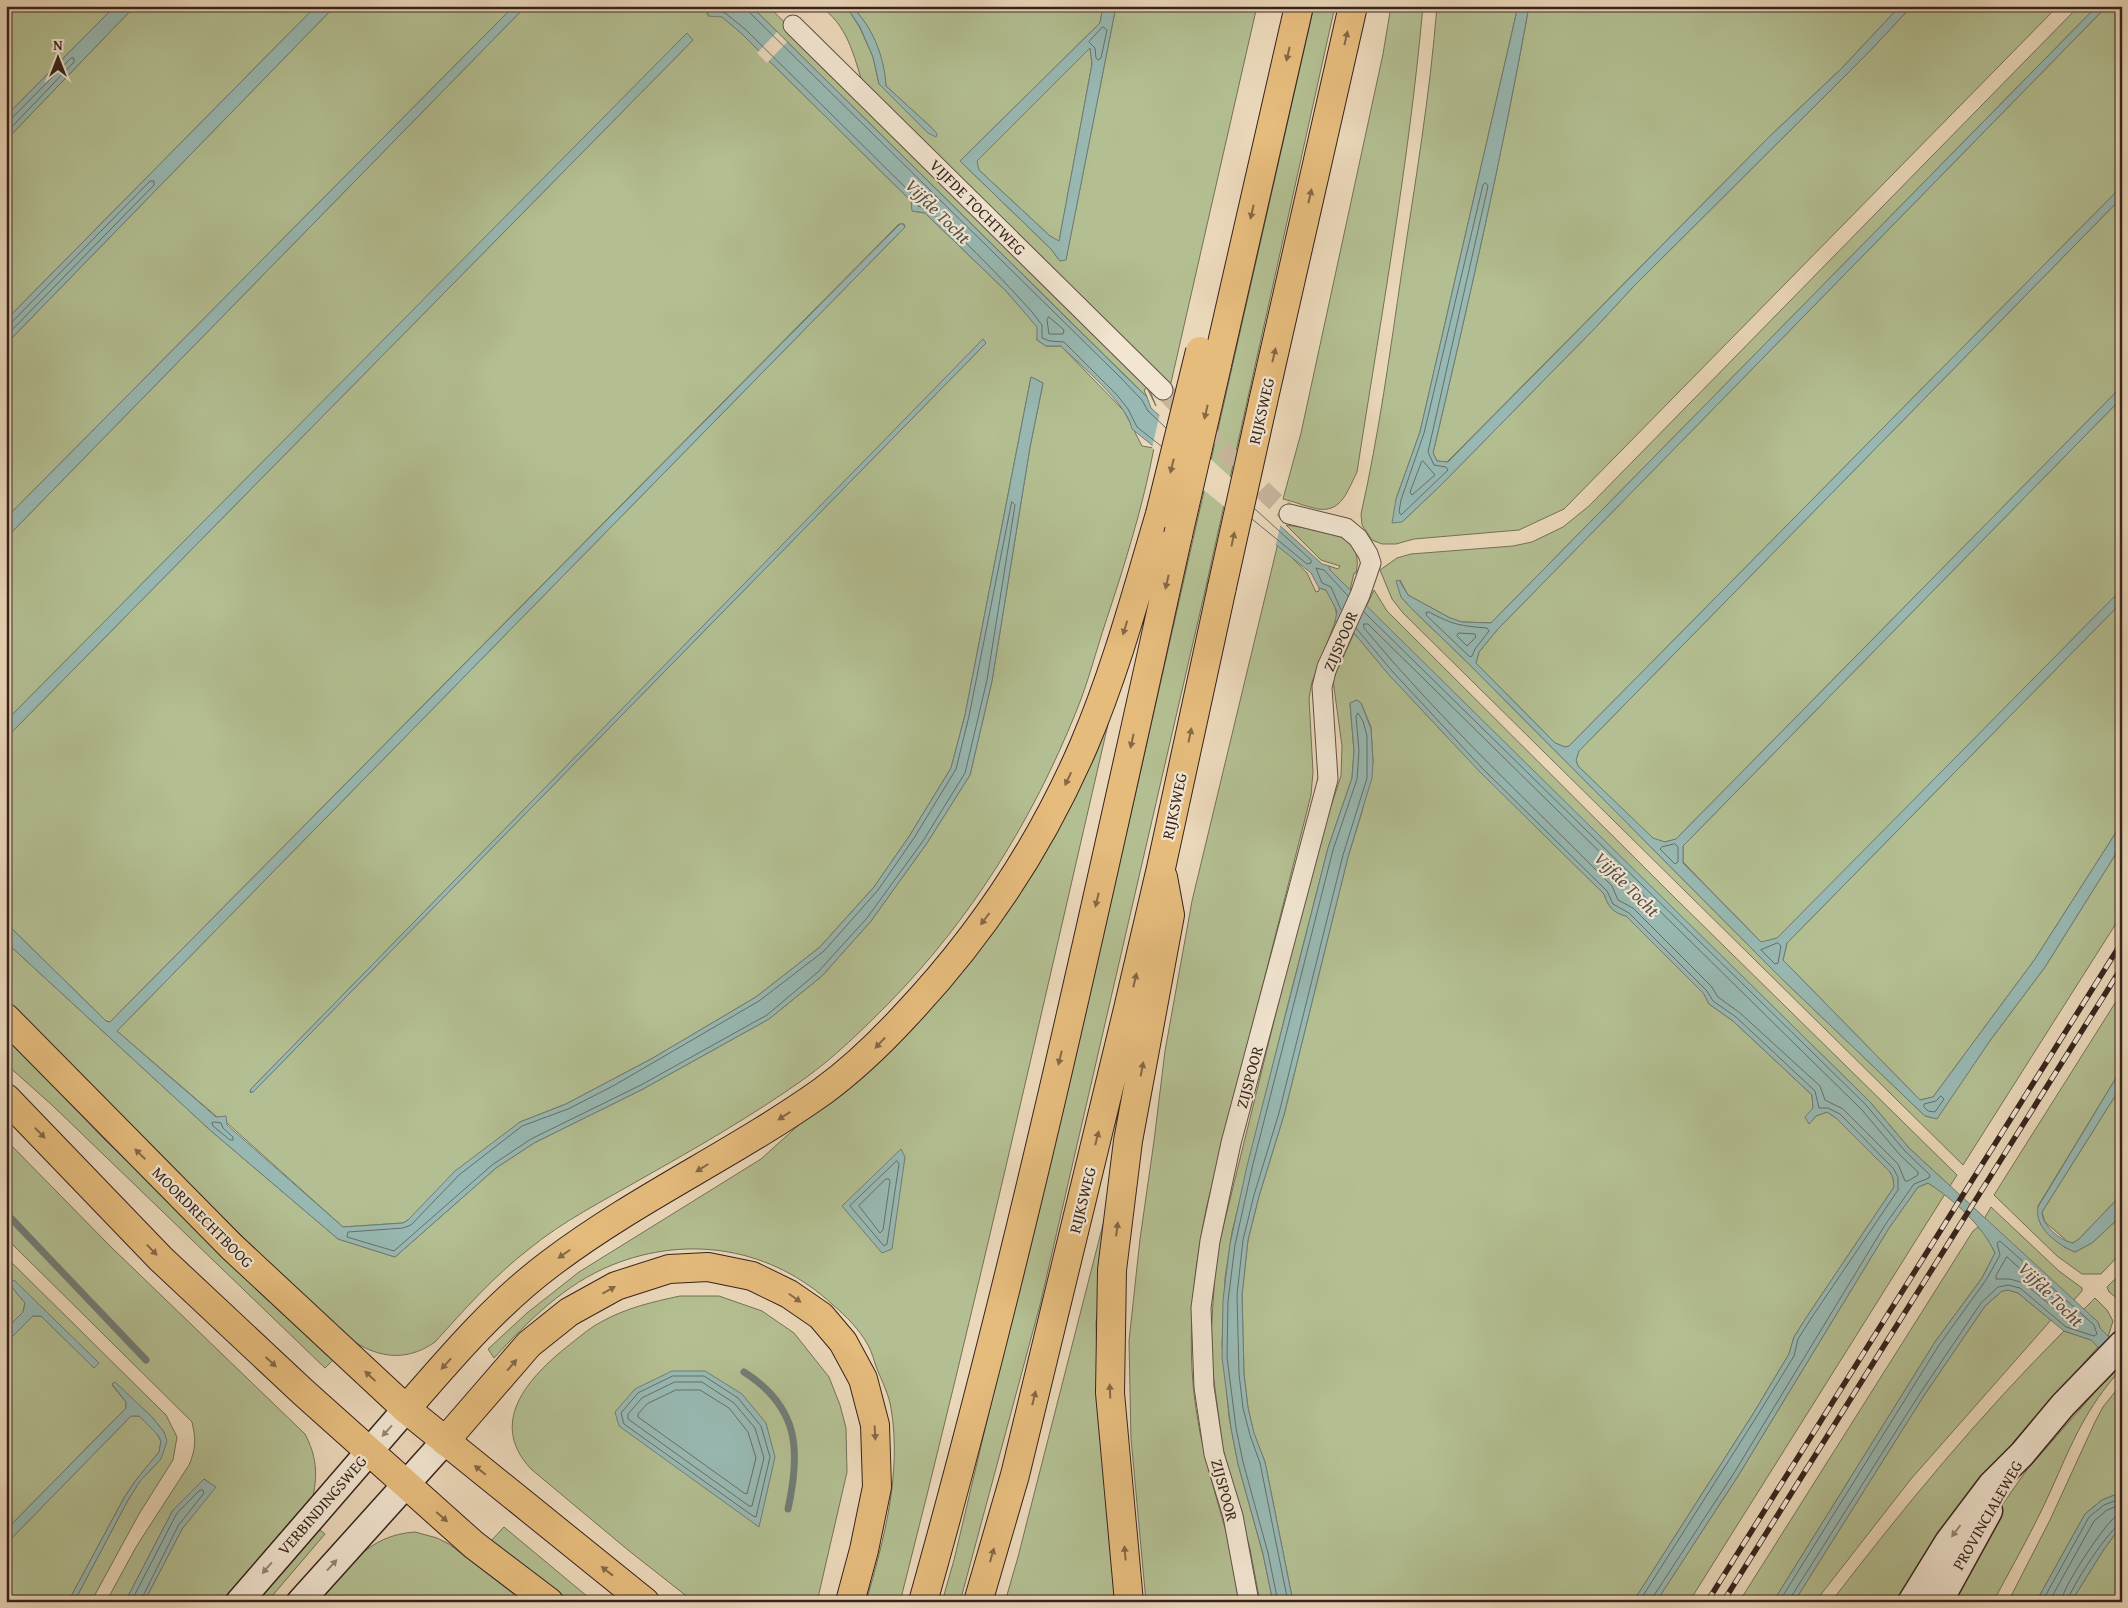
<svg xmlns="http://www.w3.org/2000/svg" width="2128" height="1608" font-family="'Gentium Book Plus',serif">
<rect width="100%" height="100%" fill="#ebd8ba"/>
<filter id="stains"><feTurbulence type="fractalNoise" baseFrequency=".004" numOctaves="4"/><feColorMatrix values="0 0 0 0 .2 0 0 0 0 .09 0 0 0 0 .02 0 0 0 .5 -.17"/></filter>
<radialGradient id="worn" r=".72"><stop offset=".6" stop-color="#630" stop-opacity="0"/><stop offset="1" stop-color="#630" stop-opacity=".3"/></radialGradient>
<path fill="#b3bf92" stroke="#747158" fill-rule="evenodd" d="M6,6H115L6,116Z
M135,6H316L6,320V140Z
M335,6H514L6,518V344Z
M526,6H708L707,14L722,16L741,33L911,201L913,211L925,213L1006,291L1038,327L1037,340L1046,346H1061L1124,411L1142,446L1154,448C1143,506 1125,564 1106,621C1096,651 1088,683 1076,712C1032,821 971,919 889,1003C863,1029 835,1057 804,1079C752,1116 696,1148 641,1179C603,1201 563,1221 529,1249C494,1276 465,1309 435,1342C404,1364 373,1357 345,1335C230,1225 115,1115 6,999V942L210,1130L338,1239L395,1257L496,1168L534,1143L643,1089L769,1019L822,976L871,921L927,843L970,775L992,681L1030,447L1043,383L1031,377L965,715L951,768L910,835L874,887L820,947L756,997L653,1058L566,1104L520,1122L408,1220L403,1223L343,1227L226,1122L217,1117L117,1031L905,227L904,224H899L110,1022L106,1021L6,923V738L693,40L687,34L6,721V538ZM983,340L986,343L253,1092H250L251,1089Z
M751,6H768L1070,302L1146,381L1156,406L1147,388L1144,390L1147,397Z
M819,6H844L848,9L860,28L873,57L879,84L928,133L933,129L886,86C883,56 873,27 851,6H1103L1100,23L960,161L1051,249L1060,261L1066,259L1116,6H1257L1170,387L863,85C854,56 847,23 819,6Z
M1314,6H1335L1205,591L1040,1305L960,1602H942L954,1560L1131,813Z
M1391,6H1423C1409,162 1381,317 1357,472C1346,494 1340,517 1310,507C1301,505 1293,501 1283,499L1301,433L1383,54Z
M1437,6H1518L1420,432L1396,499L1402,522L1441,485L1597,326L1634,286L1866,55L1912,6H2058L1564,509L1519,530L1414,539L1396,544H1382L1372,540L1362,525L1361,514C1379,434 1390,352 1402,270C1415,183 1430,95 1437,6Z
M1529,6H1900L1841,69L1769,137L1447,462L1437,461L1433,453C1468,305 1502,156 1529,6Z
M2079,6H2097L1491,623L1462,622L1450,618L1408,595L1400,580L1401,597L1412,609L1469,664L1780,977L1925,1116L1937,1118L1989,1042L2045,967L2122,844V914L1963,1165L1403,613L1392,599L1380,570L1397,558L1411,554L1513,546L1532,542L1563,527L1589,506Z
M2107,6H2122V186L1569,746L1565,747L1555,743L1476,663L1479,652L1497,630Z
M1090,48L1092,64L1059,242L1050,236L979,170L976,161Z
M2122,197V386L1676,839L1665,842L1653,839L1578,766L1576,760L1579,751Z
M2122,398V589L1778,938L1762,943L1683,862V846Z
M1286,525C1315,530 1366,530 1356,573H1354L1350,590L1330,570L1329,566L1338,569L1340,566L1321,560Z
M1278,543L1307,573L1316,592L1319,591V588L1326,590L1335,606L1337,617L1312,682L1309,698L1313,772L1311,795L1207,1205C1193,1272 1186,1341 1196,1409C1205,1475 1232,1537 1242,1602H1146L1131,1438L1129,1341L1140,1239L1154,1141L1165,1051L1192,901Z
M1374,590L1387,611L1674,897L1957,1175L1950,1186L1909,1148L1870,1102L1366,607Z
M2122,602V823L2035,959L1933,1097L1920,1100L1783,960L1787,943Z
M1354,633C1431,726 1519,809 1604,894C1608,906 1613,913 1626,916L1704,994L1709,1004L1733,1021L1812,1095L1813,1108L1809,1124L1816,1116L1827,1112L1836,1118L1890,1172L1893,1178L1894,1187L1808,1315L1794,1337L1789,1354L1753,1414L1633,1602H1293L1265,1462L1254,1434L1248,1408L1244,1374L1242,1295L1248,1240L1259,1196L1284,1115L1348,857L1362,812L1373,762L1371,727L1361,703L1357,700L1350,703L1354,751L1352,778L1328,848L1286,1012L1232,1232L1225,1278L1222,1344L1229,1417L1238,1464L1263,1554L1273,1602H1260L1250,1549L1223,1449L1210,1351L1216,1256L1316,851L1341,776L1342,746L1333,680Z
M1109,720C1041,1014 975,1309 900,1602H866C884,1539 902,1474 891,1408C889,1395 882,1381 877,1369C874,1361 872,1352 868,1345C859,1329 846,1316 833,1305C772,1248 689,1234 612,1265C565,1284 528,1321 494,1358L488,1349L527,1313L579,1272L761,1159L913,1022Z
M2122,992V1068L2038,1206L2041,1225L2064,1247L2075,1252L2092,1243L2122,1215V1252L2101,1274H2082L2057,1256L1994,1195Z
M6,1036L103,1138L333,1360L325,1368L53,1106L6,1064Z
M2122,1085V1194L2079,1239L2073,1243L2068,1242L2045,1222L2042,1212Z
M6,1140L110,1246L305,1434C316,1455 318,1473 313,1496L227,1602H144L182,1529L215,1487L204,1479L173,1510L125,1602H106L136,1547L189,1465C196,1449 196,1439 192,1422L6,1238Z
M1928,1183L1945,1194L1689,1602H1656L1738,1476L1889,1228L1918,1187Z
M1111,1193L1096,1323L1098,1406L1117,1602H1005L1018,1557Z
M1991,1207L2059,1271L2082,1288V1291L2073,1301L1984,1219Z
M1978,1227L1988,1238L1995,1253L1982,1278L1935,1342L1773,1602H1739L1973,1231Z
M6,1257L166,1415L177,1437L173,1460L139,1514L91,1602H74L128,1500L140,1481L161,1459L164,1432L152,1417L112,1385L126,1402V1408L6,1530V1343L33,1316H41L94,1367L99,1363L10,1285L25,1303L23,1312L6,1329Z
M2122,1272V1302L2109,1292L2107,1287Z
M2008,1290L2018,1293L2051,1320L1911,1479L1815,1602H1794L1923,1397L1985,1306L2002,1291Z
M680,1296H719L762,1311L794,1333L829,1377L840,1405L846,1428L847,1472L817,1602H694L628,1550L531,1469C485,1420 533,1373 573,1342C582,1335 591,1327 601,1322C626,1308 652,1302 680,1296Z
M2095,1298L2107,1310L2113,1321L2108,1337L2100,1328L2098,1322L2083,1310Z
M2064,1331L2091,1340L2098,1347L2016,1439L1974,1492L1901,1602H1831C1904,1507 1979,1416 2064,1331Z
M2122,1361V1368C2085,1409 2073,1441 2051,1490C2034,1528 2013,1565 1993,1602H1946L1993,1518L2026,1471Z
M2122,1383V1492L2102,1500L2085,1514L2036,1602H2008L2050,1520L2095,1422L2103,1407Z
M131,1416H139L157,1434L161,1441L159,1452L136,1480L124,1498L68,1602H6V1544Z
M314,1525L325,1534L267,1602H247Z
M2122,1525V1602H2071L2104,1549Z
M504,1527L594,1602H572L490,1542Z
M415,1532L437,1538L449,1544L524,1602H319C348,1568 367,1535 415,1532Z"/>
<path fill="#98b9b3" stroke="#717d77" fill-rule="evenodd" d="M115,6H135L6,140V116Z
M316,6H335L6,344V320Z
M514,6H526L6,538V518Z
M708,6H751L1123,374L1147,397L1151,408L1322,564L1329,566L1330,570L1870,1102L1909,1148L2098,1322L2100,1328L2122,1350V1371L2091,1340L2064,1331L2018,1293L2008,1290L2002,1291L1985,1306L1923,1397L1794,1602H1773L1935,1342L1982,1278L1995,1253C1982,1225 1954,1200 1928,1183L1918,1187L1889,1228L1738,1476L1656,1602H1633L1753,1414L1789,1354L1794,1337L1808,1315L1894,1187L1893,1178L1890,1172L1836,1118L1827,1112L1816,1116L1809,1124L1805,1117L1813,1108L1812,1095L1733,1021L1709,1004L1704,994L1626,916C1613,913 1608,906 1604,894L1480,772L1389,675L1354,633L1335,622L1337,611L1326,590L1319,588L1311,573L1132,429C1128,404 1079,364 1061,346H1046L1037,340V327L1006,291L925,213L912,211L911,201L741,33L722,17L708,16Z
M844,6H851C873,27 884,56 886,86L933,129L937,134L936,137L928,133L879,84L873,57L860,27L848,9Z
M1103,6H1116L1066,260L1060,261L1051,249L960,161L1100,23ZM1090,48L1092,64L1059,241L1050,236L979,170L977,161Z
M1518,6H1529C1502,156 1468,305 1433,453L1437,461L1448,462L1769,137L1841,69L1900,6H1912L1866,55L1634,286L1597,326L1441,485L1402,522L1392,523L1396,499L1420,432Z
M2097,6H2107L1497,630L1479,652L1476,663L1555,743L1565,747L1569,746L2122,186V197L1579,751L1576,760L1578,766L1653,838L1665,842L1676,839L2122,386V398L1683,846V863L1761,942L1777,938L2122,589V602L1787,943L1783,960L1920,1100L1933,1097L2035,959L2122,823V844L2045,967L1989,1042L1937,1119L1925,1116L1780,977L1469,664L1412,609L1401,597L1396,581L1399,580L1408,595L1450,618L1462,622L1491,623Z
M687,33L693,40L6,738V721Z
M900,224H903L905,227L117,1031L216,1117L226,1116L227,1125L343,1227L403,1223L408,1220L455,1171L520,1122L566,1104L653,1058L756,997L820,947L874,887L910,835L951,768L965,715L1031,377L1043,383L1030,447L992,681L970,775L927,843L871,921L822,976L769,1019L643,1089L534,1143L496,1168L395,1257L338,1239L210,1130L6,942V923L106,1021L110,1022Z
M983,339L986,343L253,1092H250L251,1089Z
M1357,700L1361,703L1371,729L1373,762L1372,778L1348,857L1284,1115L1259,1196L1248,1240L1242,1295L1244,1374L1248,1408L1254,1433L1265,1462L1293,1602H1273L1263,1554L1238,1464L1231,1428L1222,1357L1223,1300L1230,1244L1247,1166L1328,848L1352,778L1354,751L1350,703Z
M2122,1068V1085L2042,1212C2042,1225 2060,1241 2073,1243L2079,1239L2122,1194V1215L2092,1243L2075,1252C2058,1245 2034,1228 2038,1207Z
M901,1149L905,1157L892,1249L882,1253L842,1206Z
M14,1280L99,1363L94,1368L41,1316H33L6,1343V1329L23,1312L25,1303L10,1285L11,1282Z
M672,1371H705L742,1394L766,1423L775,1457L759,1527L619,1426L615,1412L635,1389Z
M115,1382L152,1417L164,1432L167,1441L161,1459L140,1481L128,1500L74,1602H68L124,1498L136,1480L159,1452L161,1441L157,1434L139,1416H131L6,1544V1530L126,1408V1402L112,1384Z
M204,1479L216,1487L182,1529L144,1602H125L173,1510Z
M2122,1492V1525L2104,1549L2071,1602H2036L2085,1514L2102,1500Z"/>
<path fill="#ebd8ba" d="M777,32L787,42L767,63L757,53Z
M1160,413L1281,523L1275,548L1152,448Z"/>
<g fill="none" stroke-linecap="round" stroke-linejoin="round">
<path stroke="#676e68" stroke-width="1" d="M713,6L715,10L725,13L745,29L915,197L918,206C941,212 1013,291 1032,312L1042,325V338L1050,341L1064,342L1117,395L1128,409L1137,427L1161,446
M747,6L749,12L1120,377L1142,400L1148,411L1166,428
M1103,27L1107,30L1101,58L1098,60L1096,58L1095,48L1089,42Z
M6,119L12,118L71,58H74V62L6,133
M1486,183L1488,186L1428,452L1434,465L1446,467L1448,470L1401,515L1399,512L1401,500L1424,433L1483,185Z
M1049,317L1064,330L1063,334H1049L1047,320Z
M6,323L12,322L150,181H154V185L6,336
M1423,461L1435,475L1412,495L1410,492L1421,463Z
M1012,502L1015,505L987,680L965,773L923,841L867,918L818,972L767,1015L641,1085L531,1139L492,1165L394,1251L347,1237L348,1232L403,1228L411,1225L459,1175L522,1126L568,1109L613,1086L759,1001L824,951L878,890L914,838L956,769L969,716Z
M1252,519L1307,564L1311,563V560L1255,509
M1341,610L1331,587L1322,583L1316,568L1324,570L1348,596
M1364,612L1866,1105L1905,1151L1930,1175L1929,1178L1914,1184L1885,1225L1734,1473L1653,1597L1652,1602
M1429,612C1453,625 1461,626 1487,628L1489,631L1475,649L1472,656L1470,657L1427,616L1426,613Z
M1364,624H1368L1862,1110L1900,1155L1918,1172V1175L1908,1181H1905L1898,1164L1843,1109L1825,1100L1820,1086L1740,1013L1718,997L1711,986L1633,908L1618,900L1612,886C1528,801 1440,720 1364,628Z
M1356,628L1392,671L1483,769L1607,891L1613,904L1629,913L1707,991L1713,1001L1736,1017L1815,1091L1819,1108H1828L1840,1114L1893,1168L1898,1177V1190L1812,1317L1798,1339L1794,1356L1757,1416L1639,1602
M1459,633L1475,634L1476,637L1467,646L1457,636Z
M1675,844L1678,847V862L1675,864L1660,849L1662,847Z
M1778,943L1781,946L1778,963L1775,964L1761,950Z
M1941,1096L1944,1099L1935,1112L1928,1111L1924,1107V1104L1936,1101Z
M215,1122L221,1123L223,1128L233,1137V1140H230L213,1126L212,1123Z
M897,1161L899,1164L887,1244L884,1246L850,1206Z
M886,1179H889L890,1181L883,1230L880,1233L859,1206Z
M2007,1257L2076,1318V1322L2069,1321L2024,1283L2010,1279H1996V1276Z
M673,1376H704L738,1398L761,1426L770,1457L756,1517L753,1516L624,1424L621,1413L638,1393Z
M675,1382H702L734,1403L755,1428L764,1458L752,1506H749L628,1419V1414L642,1398Z
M676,1390H700L729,1408L748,1432L756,1458L747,1494L744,1493L638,1417V1414L647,1404Z
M131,1602L177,1513L200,1490H203L204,1493L178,1526L140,1602
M1278,1602L1268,1553L1243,1462L1236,1428L1227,1357L1228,1301L1235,1245L1252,1168L1333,850L1357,779L1359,751L1356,716L1358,713L1363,721L1367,736V778L1343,855L1279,1113L1254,1195L1243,1240L1237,1295L1239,1374L1243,1408L1250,1435L1260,1463L1288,1602
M1779,1602L1939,1345L1986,1280L2000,1255L1997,1243L2000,1241L2094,1325L2097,1334L2094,1336L2066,1327L2020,1288L2008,1285L1998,1287L1981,1303L1919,1395L1791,1597L1790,1602
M2042,1602L2089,1517L2104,1505L2122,1498
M2049,1602L2094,1521L2107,1510L2122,1504
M2061,1602C2062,1588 2100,1532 2111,1521C2114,1517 2117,1517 2122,1516
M2067,1602C2069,1590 2112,1524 2122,1523"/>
<path stroke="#717d77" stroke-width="7" d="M6,1213L146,1360
M744,1372C799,1407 801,1450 788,1509"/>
<path stroke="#c7b49b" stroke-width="19" stroke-dasharray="19 9" stroke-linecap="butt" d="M1163,390L1270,497L1289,514"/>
<g stroke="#635044" stroke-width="21">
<path id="street" d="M793,25L1163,390
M1249,1602L1233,1516L1214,1454L1204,1387L1201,1308L1210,1241L1231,1143L1328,779L1322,687L1327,667L1360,595L1371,563L1368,554L1358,538L1346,528L1289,514"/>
</g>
<g stroke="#36231d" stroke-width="29">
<path id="secondary" d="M239,1602L406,1409
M300,1602L445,1441
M1911,1602L1948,1542L1991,1485L2022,1454L2063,1405L2122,1344
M1939,1602L1989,1511"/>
</g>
<g stroke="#36231d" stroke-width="30">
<path id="primary" d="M6,1018L232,1247L406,1409L645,1602
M6,1098L161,1259L303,1392L474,1545L549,1602"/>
</g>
<g stroke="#36231d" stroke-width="30">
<path id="highway" d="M1217,365L1299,6
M1263,402L1353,6
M406,1409C451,1357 496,1304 551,1263C637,1198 736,1153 823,1091C853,1069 879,1044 904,1017C979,938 1041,845 1084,745C1116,670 1137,591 1160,514
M445,1441L529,1344L569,1312L616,1286L669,1269L708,1267L752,1276L789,1294L821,1316L843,1342L863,1379L875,1425L877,1487L864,1550L850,1602
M923,1602C1022,1250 1099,892 1178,535
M978,1602L1015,1475L1128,1009L1161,868L1222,587
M1129,1602L1110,1393L1112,1270L1128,1141L1170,915L1163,877"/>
</g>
<use href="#street" stroke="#f2e6d2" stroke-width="19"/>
<use href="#secondary" stroke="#f2e6d2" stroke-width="26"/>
<use href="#primary" stroke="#e6bc7d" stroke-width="28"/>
<use href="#highway" stroke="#e6bc7d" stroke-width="28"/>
<g stroke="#36231d" stroke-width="5.5">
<path id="rail" d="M1707,1602L2122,942
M1723,1602L2122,967"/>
</g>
<use href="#rail" stroke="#f2e6d2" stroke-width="4" stroke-dasharray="11" stroke-linecap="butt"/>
<g stroke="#36231d" stroke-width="30" stroke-linecap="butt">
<path id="highway-bridge" d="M1160,514L1200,351
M1178,535L1217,365
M1222,587L1263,402"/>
</g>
<use href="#highway-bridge" stroke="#e6bc7d" stroke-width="28"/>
</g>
<defs><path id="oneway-solid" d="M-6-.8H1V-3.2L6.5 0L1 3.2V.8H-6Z" transform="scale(1.25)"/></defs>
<g fill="#856848">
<use href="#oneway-solid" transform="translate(1346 38) rotate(-77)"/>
<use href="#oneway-solid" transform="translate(1288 54) rotate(103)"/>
<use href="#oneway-solid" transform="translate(1310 196) rotate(-77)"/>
<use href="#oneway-solid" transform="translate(1252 212) rotate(103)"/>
<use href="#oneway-solid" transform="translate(1274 355) rotate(-77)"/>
<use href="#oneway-solid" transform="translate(1206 412) rotate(103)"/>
<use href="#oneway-solid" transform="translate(1172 466) rotate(104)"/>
<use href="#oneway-solid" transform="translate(1233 539) rotate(-78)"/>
<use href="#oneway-solid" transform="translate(1167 582) rotate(103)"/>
<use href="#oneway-solid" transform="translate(1125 628) rotate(107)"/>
<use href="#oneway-solid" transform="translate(1190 735) rotate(-78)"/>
<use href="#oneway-solid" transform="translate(1132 741) rotate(103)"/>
<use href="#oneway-solid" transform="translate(1068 779) rotate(115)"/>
<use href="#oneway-solid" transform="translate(1097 900) rotate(103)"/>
<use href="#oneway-solid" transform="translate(985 919) rotate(127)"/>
<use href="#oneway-solid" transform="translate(1135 980) rotate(-77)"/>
<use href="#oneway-solid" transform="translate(880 1043) rotate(133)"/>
<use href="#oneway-solid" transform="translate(1060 1058) rotate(104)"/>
<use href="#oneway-solid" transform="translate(1142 1069) rotate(-79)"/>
<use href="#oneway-solid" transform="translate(784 1116) rotate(147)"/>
<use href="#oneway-solid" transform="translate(40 1133) rotate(46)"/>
<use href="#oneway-solid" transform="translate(1097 1138) rotate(-76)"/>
<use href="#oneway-solid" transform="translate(140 1154) rotate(-135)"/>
<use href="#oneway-solid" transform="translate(702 1168) rotate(148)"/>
<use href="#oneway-solid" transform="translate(1117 1229) rotate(-83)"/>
<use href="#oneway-solid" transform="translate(152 1250) rotate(46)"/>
<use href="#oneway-solid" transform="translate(564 1254) rotate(145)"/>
<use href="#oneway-solid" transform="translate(609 1290) rotate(-29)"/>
<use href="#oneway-solid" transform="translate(795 1298) rotate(35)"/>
<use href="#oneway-solid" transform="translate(271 1362) rotate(43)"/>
<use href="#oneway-solid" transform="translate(446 1364) rotate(132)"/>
<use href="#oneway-solid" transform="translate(512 1365) rotate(-49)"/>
<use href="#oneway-solid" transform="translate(370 1376) rotate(-137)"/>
<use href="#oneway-solid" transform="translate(1110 1391) rotate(-92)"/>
<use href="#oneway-solid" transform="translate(1034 1398) rotate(-76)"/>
<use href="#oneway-solid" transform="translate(875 1433) rotate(87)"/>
<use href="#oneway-solid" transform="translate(480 1470) rotate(-141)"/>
<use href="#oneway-solid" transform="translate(442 1517) rotate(41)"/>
<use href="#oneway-solid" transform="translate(1125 1553) rotate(-95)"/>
<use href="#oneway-solid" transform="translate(992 1555) rotate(-74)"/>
<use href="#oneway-solid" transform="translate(607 1571) rotate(-142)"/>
</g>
<g fill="#948478">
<use href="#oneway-solid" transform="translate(387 1431) rotate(132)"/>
<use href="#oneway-solid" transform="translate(1956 1531) rotate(127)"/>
<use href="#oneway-solid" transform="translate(332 1565) rotate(-48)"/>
<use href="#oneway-solid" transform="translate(267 1568) rotate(131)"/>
</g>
<g text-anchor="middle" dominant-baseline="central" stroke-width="4.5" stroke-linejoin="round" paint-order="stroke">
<g font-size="16" fill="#36231d" stroke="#f2e6d2">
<text transform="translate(978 207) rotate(45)">VIJFDE TOCHTWEG</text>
<text transform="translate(1261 411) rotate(-77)">RIJKSWEG</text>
<text transform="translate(1340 641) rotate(-67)">ZIJSPOOR</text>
<text transform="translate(1174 806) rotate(-78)">RIJKSWEG</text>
<text transform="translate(1249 1077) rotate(-75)">ZIJSPOOR</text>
<text transform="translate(1082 1200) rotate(-76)">RIJKSWEG</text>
<text transform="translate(203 1217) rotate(45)">MOORDRECHTBOOG</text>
<text transform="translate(1225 1490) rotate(75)">ZIJSPOOR</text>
<text transform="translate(322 1505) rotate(-49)">VERBINDINGSWEG</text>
<text transform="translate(1987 1515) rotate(-60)">PROVINCIALEWEG</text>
</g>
<g font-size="18" font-style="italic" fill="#53504a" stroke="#f2e6d2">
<text transform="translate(938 211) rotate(45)">Vijfde Tocht</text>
<text transform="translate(1627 884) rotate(45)">Vijfde Tocht</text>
<text transform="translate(2051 1294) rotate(45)">Vijfde Tocht</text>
</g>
</g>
<rect width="2128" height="1608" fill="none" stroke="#ebd8ba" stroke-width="25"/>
<rect x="8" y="8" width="2113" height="1593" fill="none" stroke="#36231d" stroke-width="2.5"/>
<rect x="12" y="12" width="2103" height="1583" fill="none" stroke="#36231d"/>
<g transform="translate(58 58)" stroke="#f2e6d2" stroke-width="4" paint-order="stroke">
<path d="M0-4L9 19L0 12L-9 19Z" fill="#36231d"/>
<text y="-8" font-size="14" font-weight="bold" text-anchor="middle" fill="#36231d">N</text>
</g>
<rect width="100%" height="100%" filter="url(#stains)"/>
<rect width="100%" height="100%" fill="url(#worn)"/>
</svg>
